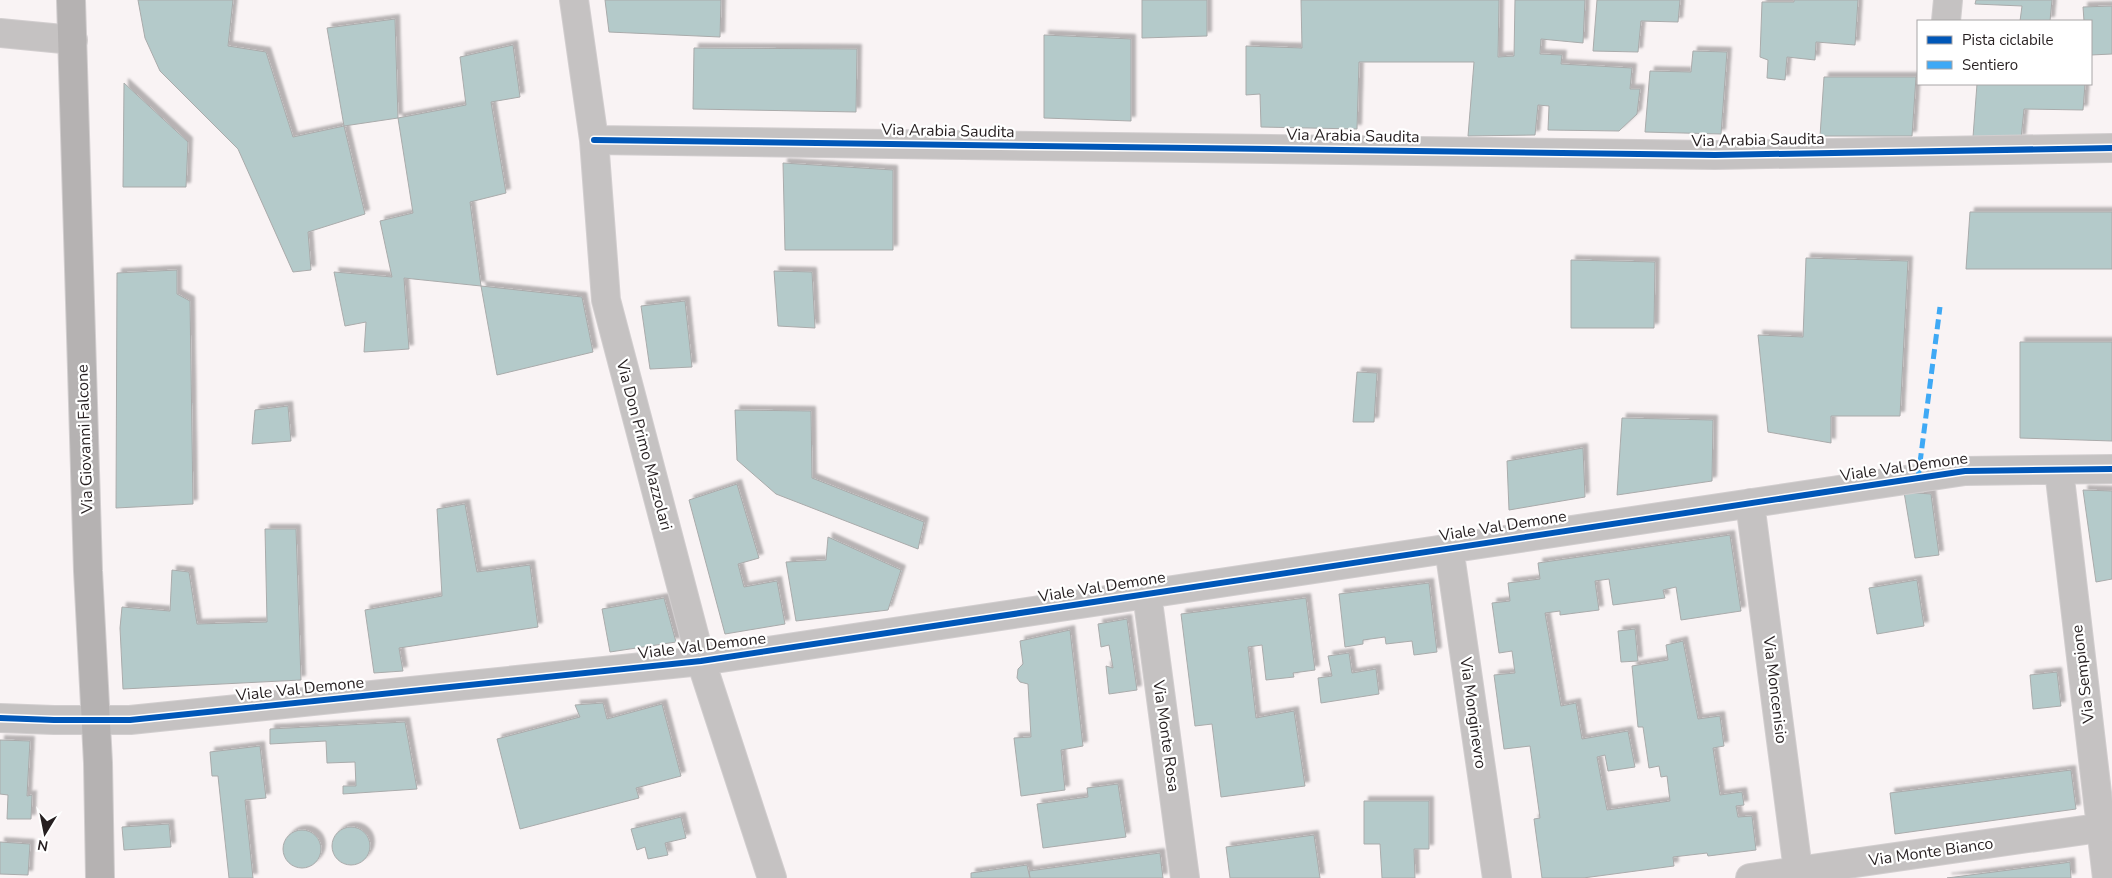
<svg xmlns="http://www.w3.org/2000/svg" width="2112" height="878" font-family="'Nunito Sans',sans-serif">
<defs>
<filter id="shadow"><feDropShadow dx="4.5" dy="-4.5" stdDeviation="1" flood-color="#0004"/></filter>
</defs>
<rect width="100%" height="100%" fill="#f9f3f4"/>
<path fill="#b4caca" stroke="#aaabab" filter="url(#shadow)" d="M138,0H233L228,46L266,52L293,137L344,126L365,214L308,232L311,270L293,272L238,149L160,71L145,38Z
M605,0H721L720,37L609,32Z
M1142,0H1207V36L1142,38Z
M1301,0H1499L1498,57L1514,56L1515,0H1585L1583,43L1541,39L1540,54L1562,55L1561,64L1632,68L1630,89H1640L1637,114L1619,131L1548,130L1549,106L1538,105L1535,135L1468,136L1474,62H1359L1357,129L1261,127L1260,94L1246,95V46L1302,48Z
M1597,0H1680L1678,22L1641,21L1638,52L1593,51Z
M1794,0H1858L1855,45L1816,42L1815,60L1787,57L1785,80L1767,78L1768,60L1760,57L1762,2H1794Z
M1976,0H2052L2050,21H2020L2022,6L1975,4Z
M2112,6V54L2091,55V21H2084L2083,7Z
M395,19L398,118L344,126L327,28Z
M1044,35L1131,39V121L1044,118Z
M513,45L520,97L491,102L506,193L470,202L481,286L404,278L409,349L364,352L366,322L345,326L334,272L392,277L380,221L413,213L398,118L466,105L460,57Z
M694,48L857,49L856,112L693,109Z
M1693,51L1727,52L1721,134L1645,132L1650,71L1691,72Z
M1824,77H1916L1912,136H1820Z
M124,83L188,142L186,187H123Z
M1977,84H2085L2083,110L2024,109L2021,139L1973,137Z
M783,163L893,170V250H785Z
M1970,212H2112V269H1966Z
M1806,258L1908,261L1900,416H1831V443L1768,432L1758,335L1803,337Z
M1571,260L1655,262L1654,328H1571Z
M177,270V294L190,301L193,504L116,508L117,273Z
M774,271L812,272L815,328L778,326Z
M481,286L582,297L593,352L497,375Z
M685,301L692,367L650,369L641,306Z
M2020,342H2112V441L2020,438Z
M1357,372L1377,373L1374,422H1353Z
M288,406L291,441L252,444L255,410Z
M735,410L811,411L812,478L924,522L918,549L776,494L737,460Z
M1622,418L1713,420L1712,481L1617,495Z
M1583,448L1585,497L1509,510L1507,461Z
M737,484L759,558L738,564L744,587L777,581L785,624L725,634L689,500Z
M2083,490L2112,491V579L2096,582Z
M1904,492L1931,494L1939,555L1915,558Z
M465,504L477,572L530,565L538,627L399,648L403,671L374,673L365,610L442,596L437,509Z
M265,529H296L301,680L123,689L120,628L122,607L170,611L172,570L189,572L197,624L267,622Z
M1730,535L1741,611L1681,620L1676,587L1663,590L1665,598L1613,605L1609,579L1595,581L1599,610L1560,615V611L1545,613L1561,706L1576,703L1582,739L1628,731L1635,767L1608,771L1605,755L1597,757L1607,810L1670,801L1667,776L1661,777L1659,766L1649,768L1643,727H1638L1632,666L1668,660L1666,645L1683,641L1698,719L1720,716L1724,746L1713,748L1720,795L1742,792L1744,805L1736,806L1738,817L1752,816L1756,850L1708,856L1707,853L1673,857L1674,866L1583,878H1542L1534,819L1540,818L1530,746L1504,749L1494,675L1515,673L1512,651L1499,653L1492,603L1510,601L1508,583L1540,579L1538,563Z
M828,537L901,570L888,610L796,621L786,562L826,560Z
M1917,580L1924,626L1877,634L1869,588Z
M1429,583L1437,652L1414,655L1412,641L1386,644L1385,637L1363,640V644L1345,647L1339,594Z
M664,598L676,642L610,652L602,609Z
M1306,598L1315,670L1293,673L1294,677L1266,680L1262,645L1248,647L1256,718L1294,711L1305,786L1221,797L1212,724L1195,726L1181,614Z
M1127,619L1137,690L1109,694L1106,666L1113,668L1109,645L1101,647L1098,624Z
M1635,629L1638,661L1621,662L1618,631Z
M1070,630L1083,746L1061,750L1065,790L1021,796L1014,738L1031,737L1028,684L1020,682L1017,678L1018,669L1023,664L1020,641Z
M1349,653L1352,673L1376,669L1379,694L1321,703L1318,678L1332,676L1328,656Z
M2057,672L2061,706L2033,709L2030,675Z
M603,703L607,719L662,704L681,776L636,788L639,798L520,829L497,739L580,717L575,705Z
M405,722L417,789L343,794V786H356L355,762L327,763L326,741L270,744V729Z
M0,740L30,741L27,796L32,795L31,819H7L8,795L0,794Z
M260,746L266,798L245,800L253,878H229L218,776H212L210,752Z
M2071,770L2076,809L1895,834L1890,793Z
M1118,784L1126,837L1043,848L1037,804L1088,797L1087,788Z
M1364,801H1429V849H1414L1415,878H1382L1380,844H1364Z
M681,817L686,838L665,843L668,855L648,859L645,847L637,850L631,829Z
M169,824L171,847L124,850L122,827Z
M332 846a19 19 0 1 1 38 0a19 19 0 1 1-38 0Z
M283 849a19 19 0 1 1 38 0a19 19 0 1 1-38 0Z
M1314,835L1320,878H1230L1226,847Z
M0,842L30,844L28,875L0,874Z
M1160,853L1163,878H1030L1029,871Z
M2070,862L2071,878H1947L2064,863Z
M1027,865L1030,878H971V873Z"/>
<g fill="none" stroke-linecap="round" stroke-linejoin="round">
<g stroke="#d2cecf" stroke-width="30">
<path id="minor" d="M574,0L594,140L606,300L701,661L772,878
M1946,21L1948,0
M0,33L73,40
M594,140L1715,155L2112,148
M2059,470L2107,878
M1750,503L1799,878
M1449,548L1497,878
M1147,594L1185,878
M0,718L54,720H130L701,661L1965,471L2112,469
M1750,878L2112,826"/>
</g>
<g stroke="#d2cecf" stroke-width="30">
<path id="major" d="M71,0L88,571L98,763L100,878"/>
</g>
<use href="#minor" stroke="#c5c2c2" stroke-width="28"/>
<use href="#major" stroke="#b5b2b2" stroke-width="28"/>
<path stroke="#3fa9f5" stroke-width="5" stroke-dasharray="10 5" stroke-linecap="butt" d="M1918,478L1940,307"/>
<g stroke="#fff" stroke-width="9">
<path id="cycleway" d="M594,140L1715,155L2112,148
M0,718L54,720H130L701,661L1965,471L2112,469"/>
</g>
<use href="#cycleway" stroke="#0057b8" stroke-width="6"/>
</g>
<g text-anchor="middle" dominant-baseline="central" stroke-width="4.5" stroke-linejoin="round" paint-order="stroke">
<g font-size="16" fill="#261f20" stroke="#fff">
<text transform="translate(948 131) rotate(1)">Via Arabia Saudita</text>
<text transform="translate(1353 136) rotate(1)">Via Arabia Saudita</text>
<text transform="translate(1758 140) rotate(-1)">Via Arabia Saudita</text>
<text transform="translate(85 439) rotate(-92)">Via Giovanni Falcone</text>
<text transform="translate(644 445) rotate(75)">Via Don Primo Mazzolari</text>
<text transform="translate(1904 467) rotate(-8)">Viale Val Demone</text>
<text transform="translate(1503 526) rotate(-9)">Viale Val Demone</text>
<text transform="translate(1102 587) rotate(-9)">Viale Val Demone</text>
<text transform="translate(702 646) rotate(-7)">Viale Val Demone</text>
<text transform="translate(2083 674) rotate(-97)">Via Sempione</text>
<text transform="translate(300 689) rotate(-6)">Viale Val Demone</text>
<text transform="translate(1775 690) rotate(83)">Via Moncenisio</text>
<text transform="translate(1473 713) rotate(82)">Via Monginevro</text>
<text transform="translate(1166 736) rotate(82)">Via Monte Rosa</text>
<text transform="translate(1931 852) rotate(-8)">Via Monte Bianco</text>
</g>
</g>
<rect x="1917" y="20" width="175" height="65" fill="#ffffff" stroke="#a8a5a6"/>
<rect x="1927" y="36" width="25" height="8" fill="#0057b8" stroke="#a8a5a6"/>
<text x="1962" y="45" font-size="15" fill="#261f20">Pista ciclabile</text>
<rect x="1927" y="61" width="25" height="8" fill="#3fa9f5" stroke="#a8a5a6"/>
<text x="1962" y="70" font-size="15" fill="#261f20">Sentiero</text>
<g transform="translate(45 833) rotate(190)" stroke="#ffffff" stroke-width="4" paint-order="stroke">
<path d="M0-4L9 19L0 12L-9 19Z" fill="#261f20"/>
<text y="-8" font-size="14" font-weight="bold" text-anchor="middle" fill="#261f20">N</text>
</g>
</svg>
